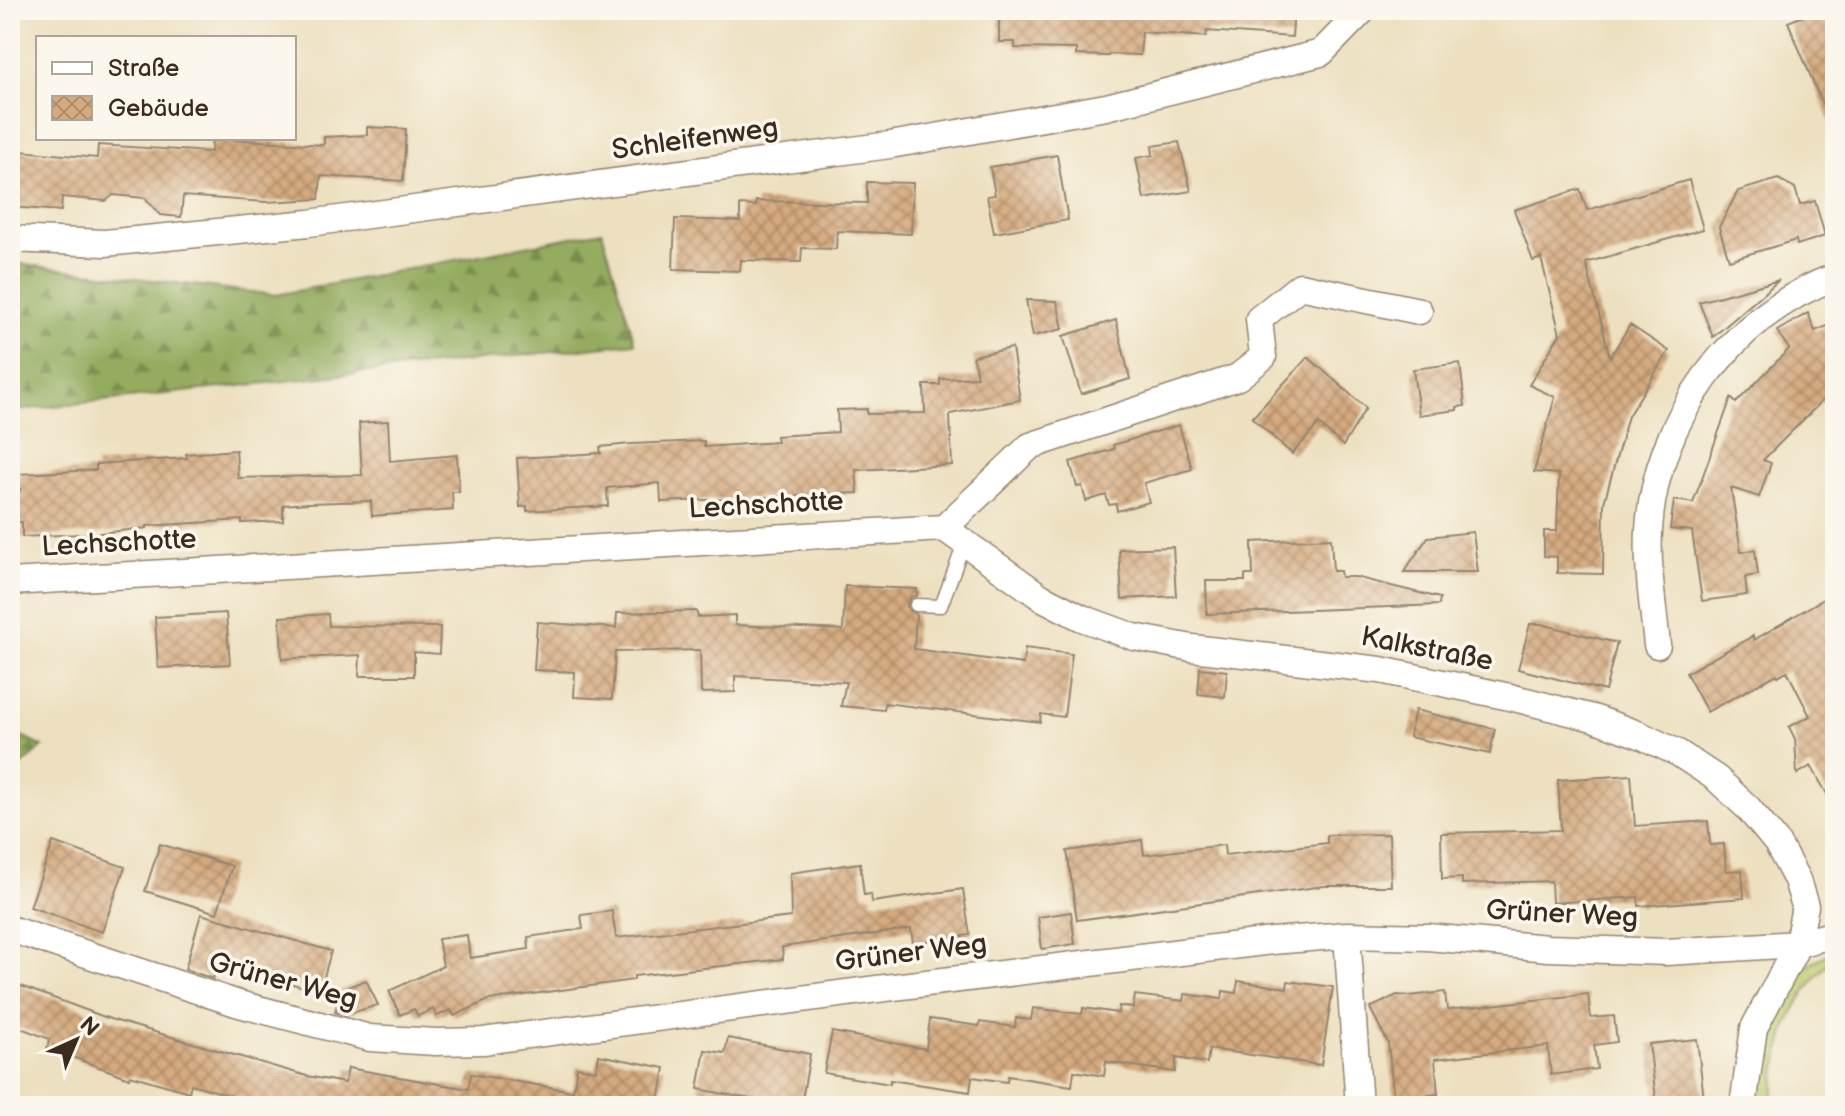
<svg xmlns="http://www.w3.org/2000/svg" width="1845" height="1116" font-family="'Balsamiq Sans',sans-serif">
<defs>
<pattern id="forest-firs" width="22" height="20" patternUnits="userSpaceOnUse" patternTransform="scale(2)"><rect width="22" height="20" fill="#93ac5e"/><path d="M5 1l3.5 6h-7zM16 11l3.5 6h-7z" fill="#798c4d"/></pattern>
<pattern id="building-cross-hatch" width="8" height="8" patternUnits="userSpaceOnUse" patternTransform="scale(2)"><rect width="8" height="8" fill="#d5aa7f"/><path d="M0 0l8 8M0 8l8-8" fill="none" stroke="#ae8b67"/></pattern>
</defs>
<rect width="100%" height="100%" fill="#fbf7ec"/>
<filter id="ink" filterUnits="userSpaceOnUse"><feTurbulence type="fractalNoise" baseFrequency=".0125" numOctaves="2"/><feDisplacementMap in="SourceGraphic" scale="16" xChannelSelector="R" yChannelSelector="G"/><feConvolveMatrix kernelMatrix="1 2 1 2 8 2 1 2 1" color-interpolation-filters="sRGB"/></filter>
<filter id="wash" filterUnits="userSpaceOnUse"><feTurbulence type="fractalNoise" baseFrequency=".006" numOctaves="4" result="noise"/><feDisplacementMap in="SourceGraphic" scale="32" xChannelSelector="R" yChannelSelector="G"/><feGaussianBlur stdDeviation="1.8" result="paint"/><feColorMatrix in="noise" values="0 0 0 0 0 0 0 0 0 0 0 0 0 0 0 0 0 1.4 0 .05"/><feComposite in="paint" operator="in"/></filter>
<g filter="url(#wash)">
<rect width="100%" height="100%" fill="#ede0c0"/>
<path fill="#bac86a" stroke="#7a7944" stroke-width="2" d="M1831,953L1835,956C1785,1007 1780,1038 1772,1106H1752C1755,1068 1770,1000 1799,972C1807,963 1820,958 1831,953Z"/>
<path fill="url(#forest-firs)" stroke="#676b3e" stroke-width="2" d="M602,231L635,343L10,411V263L276,295Z
M10,730L43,747L10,776Z"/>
<g id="blocks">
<path fill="url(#building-cross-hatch)" d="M999,10H1294L1292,37L1207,31L1206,37L1142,32L1140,55L1109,54L1108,56L1076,55L1077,49L1015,48V42H999Z
M1818,10H1835L1834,132L1788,22Z
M367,127L406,129L403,181L321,176L319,199L266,202L183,196L181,217L160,215L145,198L113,195L106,201L62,197L61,211L10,207V150L97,158L98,145L211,152L212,138L324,145V137L367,135Z
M1179,142L1191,191L1144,199L1136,158L1153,155L1152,146Z
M1057,155L1068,220L994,233L987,196L995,195L990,167Z
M1778,179L1795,188L1800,205L1815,201L1825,236L1797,245L1796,240L1729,260L1719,227L1738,191Z
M1689,180L1703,229L1586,263L1610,357L1630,325L1669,351L1628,416L1604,503L1603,574L1557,573V557L1544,556V531H1557L1559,474L1534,472L1555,397L1529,385L1560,334L1541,258L1533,261L1514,210L1580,189L1587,210Z
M867,182L913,183L911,234L837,231L836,249L802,248L801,262L741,260L740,271L673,269L675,219L740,221V205L756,206V201L867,203Z
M1779,280L1713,337L1699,302Z
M1026,300L1057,301L1063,329L1033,336Z
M1808,313L1815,331L1835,323V388L1763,460L1771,463L1759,497L1731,488L1741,552L1755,550L1758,575L1745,577L1747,595L1702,601L1692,531L1670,529L1674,500L1693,503L1731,398L1736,403L1789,349L1777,331Z
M1116,320L1130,379L1081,394L1063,336Z
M1012,348L1020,400L950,414L952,465L856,470L858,493L661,502L660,483L607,488L608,506L527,511V506L520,507L517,458L601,453L600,447L631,444L704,441V447L777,442L776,436L838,432L837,410L867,409V414L925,413L924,385H940V379L977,377L973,356Z
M1308,357L1366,408L1343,446L1319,424L1292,454L1252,418Z
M1460,363L1465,406L1457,407V410L1419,415L1413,369Z
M388,421L390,461L457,455L459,492H452L453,510L372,516L371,501L308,503L283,505V521L242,523V520L147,526V528L100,533L22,537V522H10V490H20L19,474L96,470V464L187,458L186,454L236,450L238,478L362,475L359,423Z
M1179,425L1192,469L1144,483L1149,502L1117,511L1116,504L1109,505L1106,495L1086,501L1082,486L1077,487L1070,462L1114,449L1113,445Z
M1473,532L1478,572H1404L1428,537Z
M1331,538L1333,571H1340L1341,577H1355L1440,598L1439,605L1207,614L1206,581H1245V575H1253L1252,542Z
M1173,547L1176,596L1122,599L1119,549Z
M845,586L917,589V596L911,597L907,604L908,610L916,614L914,649L1023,664L1025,648L1072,654L1064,717L1041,714L1040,722L885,703L884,710L841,706L846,682L735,676V692L701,693L700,650L615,652L612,699L574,697L575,672L534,670L537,622L616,628L617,613L696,611L698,617L735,615V625L843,630Z
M1835,592V808L1811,766L1797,774L1795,739L1789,727L1810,716L1787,671L1778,676L1777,674L1707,712L1686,673L1753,636L1754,640Z
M226,613L230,664L158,668L155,617Z
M328,614L329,626L440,627L439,654L414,652V676H359L360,655L282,659L280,617Z
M1530,624H1541L1617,643L1605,691L1518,669Z
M1200,668L1227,671L1225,697L1198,694Z
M1415,710L1495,729L1490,754L1409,737Z
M1631,775L1635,826L1708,821L1710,845L1724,844L1726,871L1742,870L1744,898L1639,906L1638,897L1552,903L1551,881L1462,884V878L1442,879L1441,833L1561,830L1558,780Z
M1389,834L1391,886H1324L1077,920L1067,851L1142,840L1144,855L1224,845L1225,855L1327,843V835Z
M53,842L125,867L102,932L30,907Z
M160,844L232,866L217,913L145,891Z
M860,863L864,895L871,894L872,902L963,889L970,935L913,943L911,929L782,947L783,959L634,976V980L489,1000L454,1016L451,1010L437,1016L433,1009L418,1016L414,1009L400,1015L389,991L443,966L438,939L467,935L470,958L529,949L528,937L583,929L581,915L612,911L616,938L791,917L790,873Z
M1071,912L1075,944L1042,949L1038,917Z
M201,914L331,951L320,992L218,962L213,979L185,969Z
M366,980L378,1005L345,1015L335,1012L341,990Z
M1238,981L1287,988L1288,981L1333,987L1321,1065L1209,1049L1207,1063L1176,1058L1175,1072L1106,1062L1104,1076L1074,1071L1072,1086L1008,1076L1007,1082L972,1077L970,1092L890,1080V1084L824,1073L832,1032L926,1049L930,1019L979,1026L980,1022L1015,1027L1016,1018L1031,1020L1033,1008L1082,1014L1083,1008L1118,1013L1119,1006L1133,1008L1135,995L1184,1001L1185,994L1222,999L1223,991L1236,993Z
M10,982L110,1019L307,1076L345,1083L348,1068L468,1089L471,1074L573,1091L577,1067L596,1070L599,1055L665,1068L658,1106H305L274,1101L272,1106H267L191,1084L189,1092L130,1075L129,1078L47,1048L50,1039L10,1024Z
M1445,992L1447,1010L1588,994L1591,1018L1614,1016L1617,1042L1594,1045L1597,1069L1551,1075L1548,1046L1435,1059L1438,1094L1394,1099L1388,1043L1370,1008L1397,995L1409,996Z
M728,1038L810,1054L801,1106H787L698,1089L705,1050L725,1053Z
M1697,1039L1704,1099L1691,1100V1106H1657L1649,1044Z"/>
</g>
</g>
<g filter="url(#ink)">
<use href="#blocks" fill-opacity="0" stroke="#94856f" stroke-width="2"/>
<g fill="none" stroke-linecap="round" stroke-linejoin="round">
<g stroke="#94856f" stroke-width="15">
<path id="service" d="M916,605L941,606L965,541"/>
</g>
<g stroke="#94856f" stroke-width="29">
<path id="minor" d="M10,239L105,243L309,223L890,145L1106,107L1321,53L1363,10
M944,528L1041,597L1082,618L1134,637L1192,648L1380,670L1510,697L1593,718L1640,735L1678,753L1716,778L1748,808L1777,843L1797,880L1805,906L1798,944L1754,1028L1743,1106
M10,582L944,528L1030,446L1238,377L1263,357L1259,319L1300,286L1419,311
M1657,645C1653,606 1647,569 1649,530C1655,421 1732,314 1835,277
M10,929L239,1004L370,1038L436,1042L483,1041L877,989L1272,941L1347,935L1428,937L1548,948L1667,952L1798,944L1835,934
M1347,935L1359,1106"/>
</g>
<use href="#service" stroke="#fff" stroke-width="12"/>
<use href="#minor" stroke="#fff" stroke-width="26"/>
</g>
</g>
<g text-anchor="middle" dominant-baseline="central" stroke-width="7" stroke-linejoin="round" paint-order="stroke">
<g font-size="28" fill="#3b2a1e" stroke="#fbf7ec">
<text transform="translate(695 139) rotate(-8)">Schleifenweg</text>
<text transform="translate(766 505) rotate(-3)">Lechschotte</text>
<text transform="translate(119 543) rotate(-3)">Lechschotte</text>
<text transform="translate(1427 649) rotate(11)">Kalkstraße</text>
<text transform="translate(1562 914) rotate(3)">Grüner Weg</text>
<text transform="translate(911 953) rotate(-7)">Grüner Weg</text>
<text transform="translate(283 981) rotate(15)">Grüner Weg</text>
</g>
</g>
<rect width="1845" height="1116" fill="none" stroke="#fbf7ec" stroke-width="40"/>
<rect x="36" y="36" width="260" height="104" fill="#fbf7ec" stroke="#aea59a" stroke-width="2"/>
<rect x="52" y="62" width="40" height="12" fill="#ffffff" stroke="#aea59a" stroke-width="2"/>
<text x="108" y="76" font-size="24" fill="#3b2a1e">Straße</text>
<rect x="52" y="96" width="40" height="24" fill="url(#building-cross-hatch)" stroke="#aea59a" stroke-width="2"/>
<text x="108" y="116" font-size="24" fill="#3b2a1e">Gebäude</text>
<g transform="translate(76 1040) rotate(44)" stroke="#fbf7ec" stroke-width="6" paint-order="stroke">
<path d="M0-6L14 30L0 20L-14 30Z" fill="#3b2a1e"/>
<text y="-12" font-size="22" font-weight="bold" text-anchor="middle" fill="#3b2a1e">N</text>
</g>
</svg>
